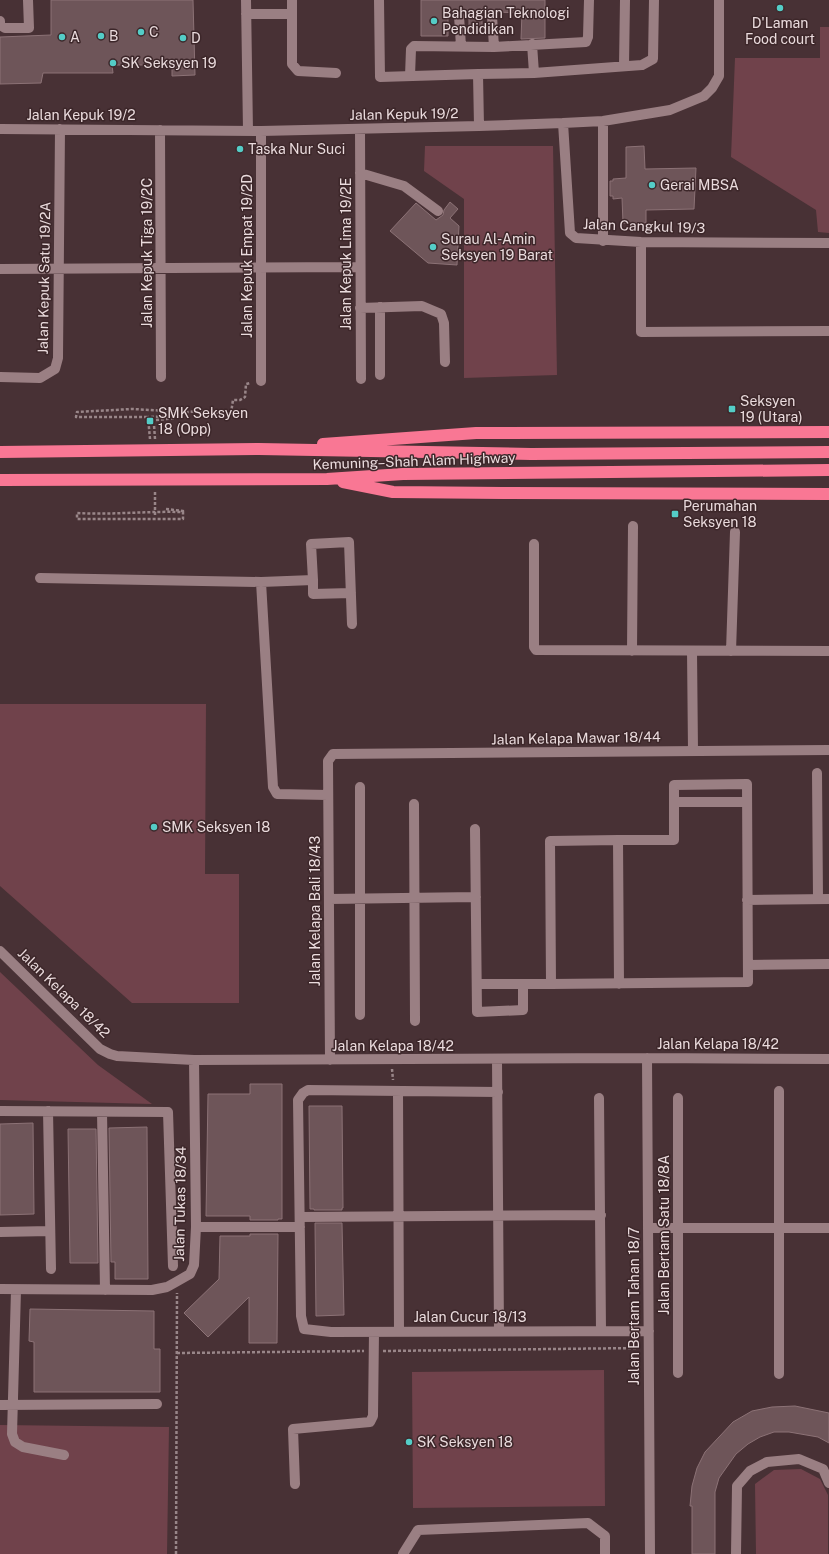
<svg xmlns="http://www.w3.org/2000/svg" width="829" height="1554" font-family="'Public Sans',sans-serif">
<rect width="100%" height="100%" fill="#483135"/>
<path fill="#70424b" d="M820,27H829V233L818,232L816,210L731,157L735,58H820Z
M425,146H553L557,375L464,378V199L424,171Z
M0,704H206L205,874H239V1003H132L0,886Z
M0,972L98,1065L152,1104L0,1100Z
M604,1370L605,1506L413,1508L412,1372Z
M0,1425L169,1427L167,1554H0Z
M801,1469L820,1479L828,1495V1554H756L755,1484L774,1470Z"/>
<path fill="#6e5559" stroke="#8c7276" d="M51,0H193L195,75L172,76V65H112L113,73H43L41,83L0,84V37L51,35Z
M421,0H545V38L521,39L522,13L497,12L492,10L487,12H482V29H469V13H465L462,10H458L453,13H448V36H421Z
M644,146L645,169L696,168L694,209L646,210V223H623L622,198L613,199V196H610V181H613V179L626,178V147Z
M450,202L458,209L450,218L459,226L457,265L428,263L390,231L416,203L436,220L443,215L444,210Z
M250,1084H282V1219H278V1220H250V1216H206L208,1094H250Z
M309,1106H342L343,1208H342V1210H314V1209H310Z
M33,1123L34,1214L0,1215V1124Z
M147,1127L148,1279H115V1262H111L109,1128Z
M68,1129H96L98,1263H70Z
M315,1223H342L344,1315L316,1316Z
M250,1234H278L277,1343H249V1297L208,1337L184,1313L219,1279L220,1236H250Z
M30,1309L154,1311V1349H160V1392H34V1342L29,1341Z
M795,1406L829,1413V1443L818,1437L789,1432H774L760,1437L748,1444L736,1454L719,1478L715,1492V1554H692V1506H690L692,1486L697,1468L705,1452L733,1422L752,1411L772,1407Z"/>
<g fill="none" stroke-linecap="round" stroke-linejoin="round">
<path stroke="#998689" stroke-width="2.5" stroke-dasharray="3 2" stroke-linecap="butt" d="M156,420L176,418
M150,439L148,417L177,416
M155,439L154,425L148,417H76L77,412L132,409L187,412L202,411L227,414L231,413L233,400H240L245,397L246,384L250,383
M166,509L183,511L181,512C146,511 111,515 77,513V519H183V511
M155,515V490
M392,1069L393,1080
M383,1351L638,1348
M177,1353L364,1351
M176,1554L177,1293"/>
<path stroke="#9a7f83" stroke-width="10" d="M246,0L248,131
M292,0V64L298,71L336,73
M379,0L380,77L478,74L479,126
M246,14H292
M459,16L461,46
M492,16L494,47
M0,21V25L5,28H29L28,0
M532,44L534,73
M624,66L625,0
M478,74L534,73L642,65L653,59L654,0
M410,76L411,49L414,46L494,47L586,42L588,37L589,0
M603,121V241
M563,123L570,233L576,238L641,242L829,243
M0,129L261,131L479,126L563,123L603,121L670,110L704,96L712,88L719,76V0
M360,129L361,379
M160,130L161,377
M360,173L404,186L438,211
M641,242V332L829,331
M0,269L360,267
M380,307V375
M360,308L422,306L441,314L444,323L445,362
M0,377L40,378L55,369L58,358L60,129
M261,381V131
M534,544V647L536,650L829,651
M40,578L261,582L313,580V594L351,593
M313,580L311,544L349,542L352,624
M261,582L273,787L277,794L328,795
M632,651L633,526
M692,651L693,751
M731,651L735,532
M817,773L818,899
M360,787V1015
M674,802H747
M414,804L415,1021
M475,829L477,1012L523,1010V985
M618,840L550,841L551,984L748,982L747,784L674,785V840H618L619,984
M329,899L476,897
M747,900L829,899
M0,951L100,1049L110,1054L117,1056L194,1060L647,1058L829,1059
M748,965L829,964
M477,984H551
M647,1058L650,1554
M330,1060L328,761L333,754L829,750
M497,1060L499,1331
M398,1091L399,1332
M498,1092L308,1090L303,1093L298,1100L301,1316L304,1329L331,1332L649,1331
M599,1098L601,1331
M0,1111L168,1112L173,1266
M48,1111L51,1269
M102,1112L105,1290
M300,1217L601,1215
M196,1227H300
M648,1228H829
M0,1232L50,1231
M0,1289L152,1290L167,1287L176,1282L190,1274L194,1265L196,1227L194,1060
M16,1290L12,1434L15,1442L23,1447L64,1455
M678,1373V1098
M779,1374V1091
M0,1405L157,1404
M295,1484L293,1429L370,1422L373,1416L374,1332
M403,1554L418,1530L588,1523L605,1536V1554
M736,1554L737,1486L750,1471L767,1462L799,1459L823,1469L829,1483"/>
<path stroke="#f97794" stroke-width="12" d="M323,444L476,433L829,432
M0,452L259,449L531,454L829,452
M0,480L327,479L403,474L829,470
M343,482L393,492L503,493L829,494"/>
</g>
<g fill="#54cdc7" stroke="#3d272a" stroke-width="1.5">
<circle cx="780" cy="8" r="4"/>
<circle cx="434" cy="21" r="4"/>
<circle cx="141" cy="32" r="4"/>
<circle cx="101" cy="36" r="4"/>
<circle cx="62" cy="37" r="4"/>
<circle cx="183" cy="38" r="4"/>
<circle cx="113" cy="63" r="4"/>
<circle cx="240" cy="149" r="4"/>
<circle cx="652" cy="185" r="4"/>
<circle cx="433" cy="247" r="4"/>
<rect x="728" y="405" width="8" height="8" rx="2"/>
<rect x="146" y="417" width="8" height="8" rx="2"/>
<rect x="671" y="510" width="8" height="8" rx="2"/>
<circle cx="154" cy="827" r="4"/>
<circle cx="409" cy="1442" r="4"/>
</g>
<g text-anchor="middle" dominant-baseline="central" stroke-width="3" stroke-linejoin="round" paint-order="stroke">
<g font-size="14" fill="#eadbdd" stroke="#3d272a" text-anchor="start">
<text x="442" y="13">Bahagian Teknologi<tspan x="442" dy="16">Pendidikan</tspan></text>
<text x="780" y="23" text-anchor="middle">D'Laman<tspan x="780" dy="16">Food court</tspan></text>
<text x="149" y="32">C</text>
<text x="109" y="36">B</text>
<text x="70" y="37">A</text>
<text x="191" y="38">D</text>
<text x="121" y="63">SK Seksyen 19</text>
<text x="248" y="149">Taska Nur Suci</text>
<text x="660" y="185">Gerai MBSA</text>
<text x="441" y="239">Surau Al-Amin<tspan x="441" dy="16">Seksyen 19 Barat</tspan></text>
<text x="740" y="401">Seksyen<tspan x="740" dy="16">19 (Utara)</tspan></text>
<text x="158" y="413">SMK Seksyen<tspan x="158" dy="16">18 (Opp)</tspan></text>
<text x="683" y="506">Perumahan<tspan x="683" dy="16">Seksyen 18</tspan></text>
<text x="162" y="827">SMK Seksyen 18</text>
<text x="417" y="1442">SK Seksyen 18</text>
</g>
<g font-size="14" fill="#eadbdd" stroke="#3d272a">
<text transform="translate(404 114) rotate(-1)">Jalan Kepuk 19/2</text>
<text x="81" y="115">Jalan Kepuk 19/2</text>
<text transform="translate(644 226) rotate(2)">Jalan Cangkul 19/3</text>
<text transform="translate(147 253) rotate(-90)">Jalan Kepuk Tiga 19/2C</text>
<text transform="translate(346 254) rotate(-90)">Jalan Kepuk Lima 19/2E</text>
<text transform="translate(247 256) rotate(-90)">Jalan Kepuk Empat 19/2D</text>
<text transform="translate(44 278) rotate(-89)">Jalan Kepuk Satu 19/2A</text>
<text transform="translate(414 461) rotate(-2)">Kemuning–Shah Alam Highway</text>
<text transform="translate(576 738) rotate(-1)">Jalan Kelapa Mawar 18/44</text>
<text transform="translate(315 911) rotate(-90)">Jalan Kelapa Bali 18/43</text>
<text transform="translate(64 993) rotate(44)">Jalan Kelapa 18/42</text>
<text x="718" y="1044">Jalan Kelapa 18/42</text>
<text x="393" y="1046">Jalan Kelapa 18/42</text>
<text transform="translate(180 1204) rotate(-89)">Jalan Tukas 18/34</text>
<text transform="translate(664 1235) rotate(-90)">Jalan Bertam Satu 18/8A</text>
<text transform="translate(634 1306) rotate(-90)">Jalan Bertam Tahan 18/7</text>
<text x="470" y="1317">Jalan Cucur 18/13</text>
</g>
</g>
</svg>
